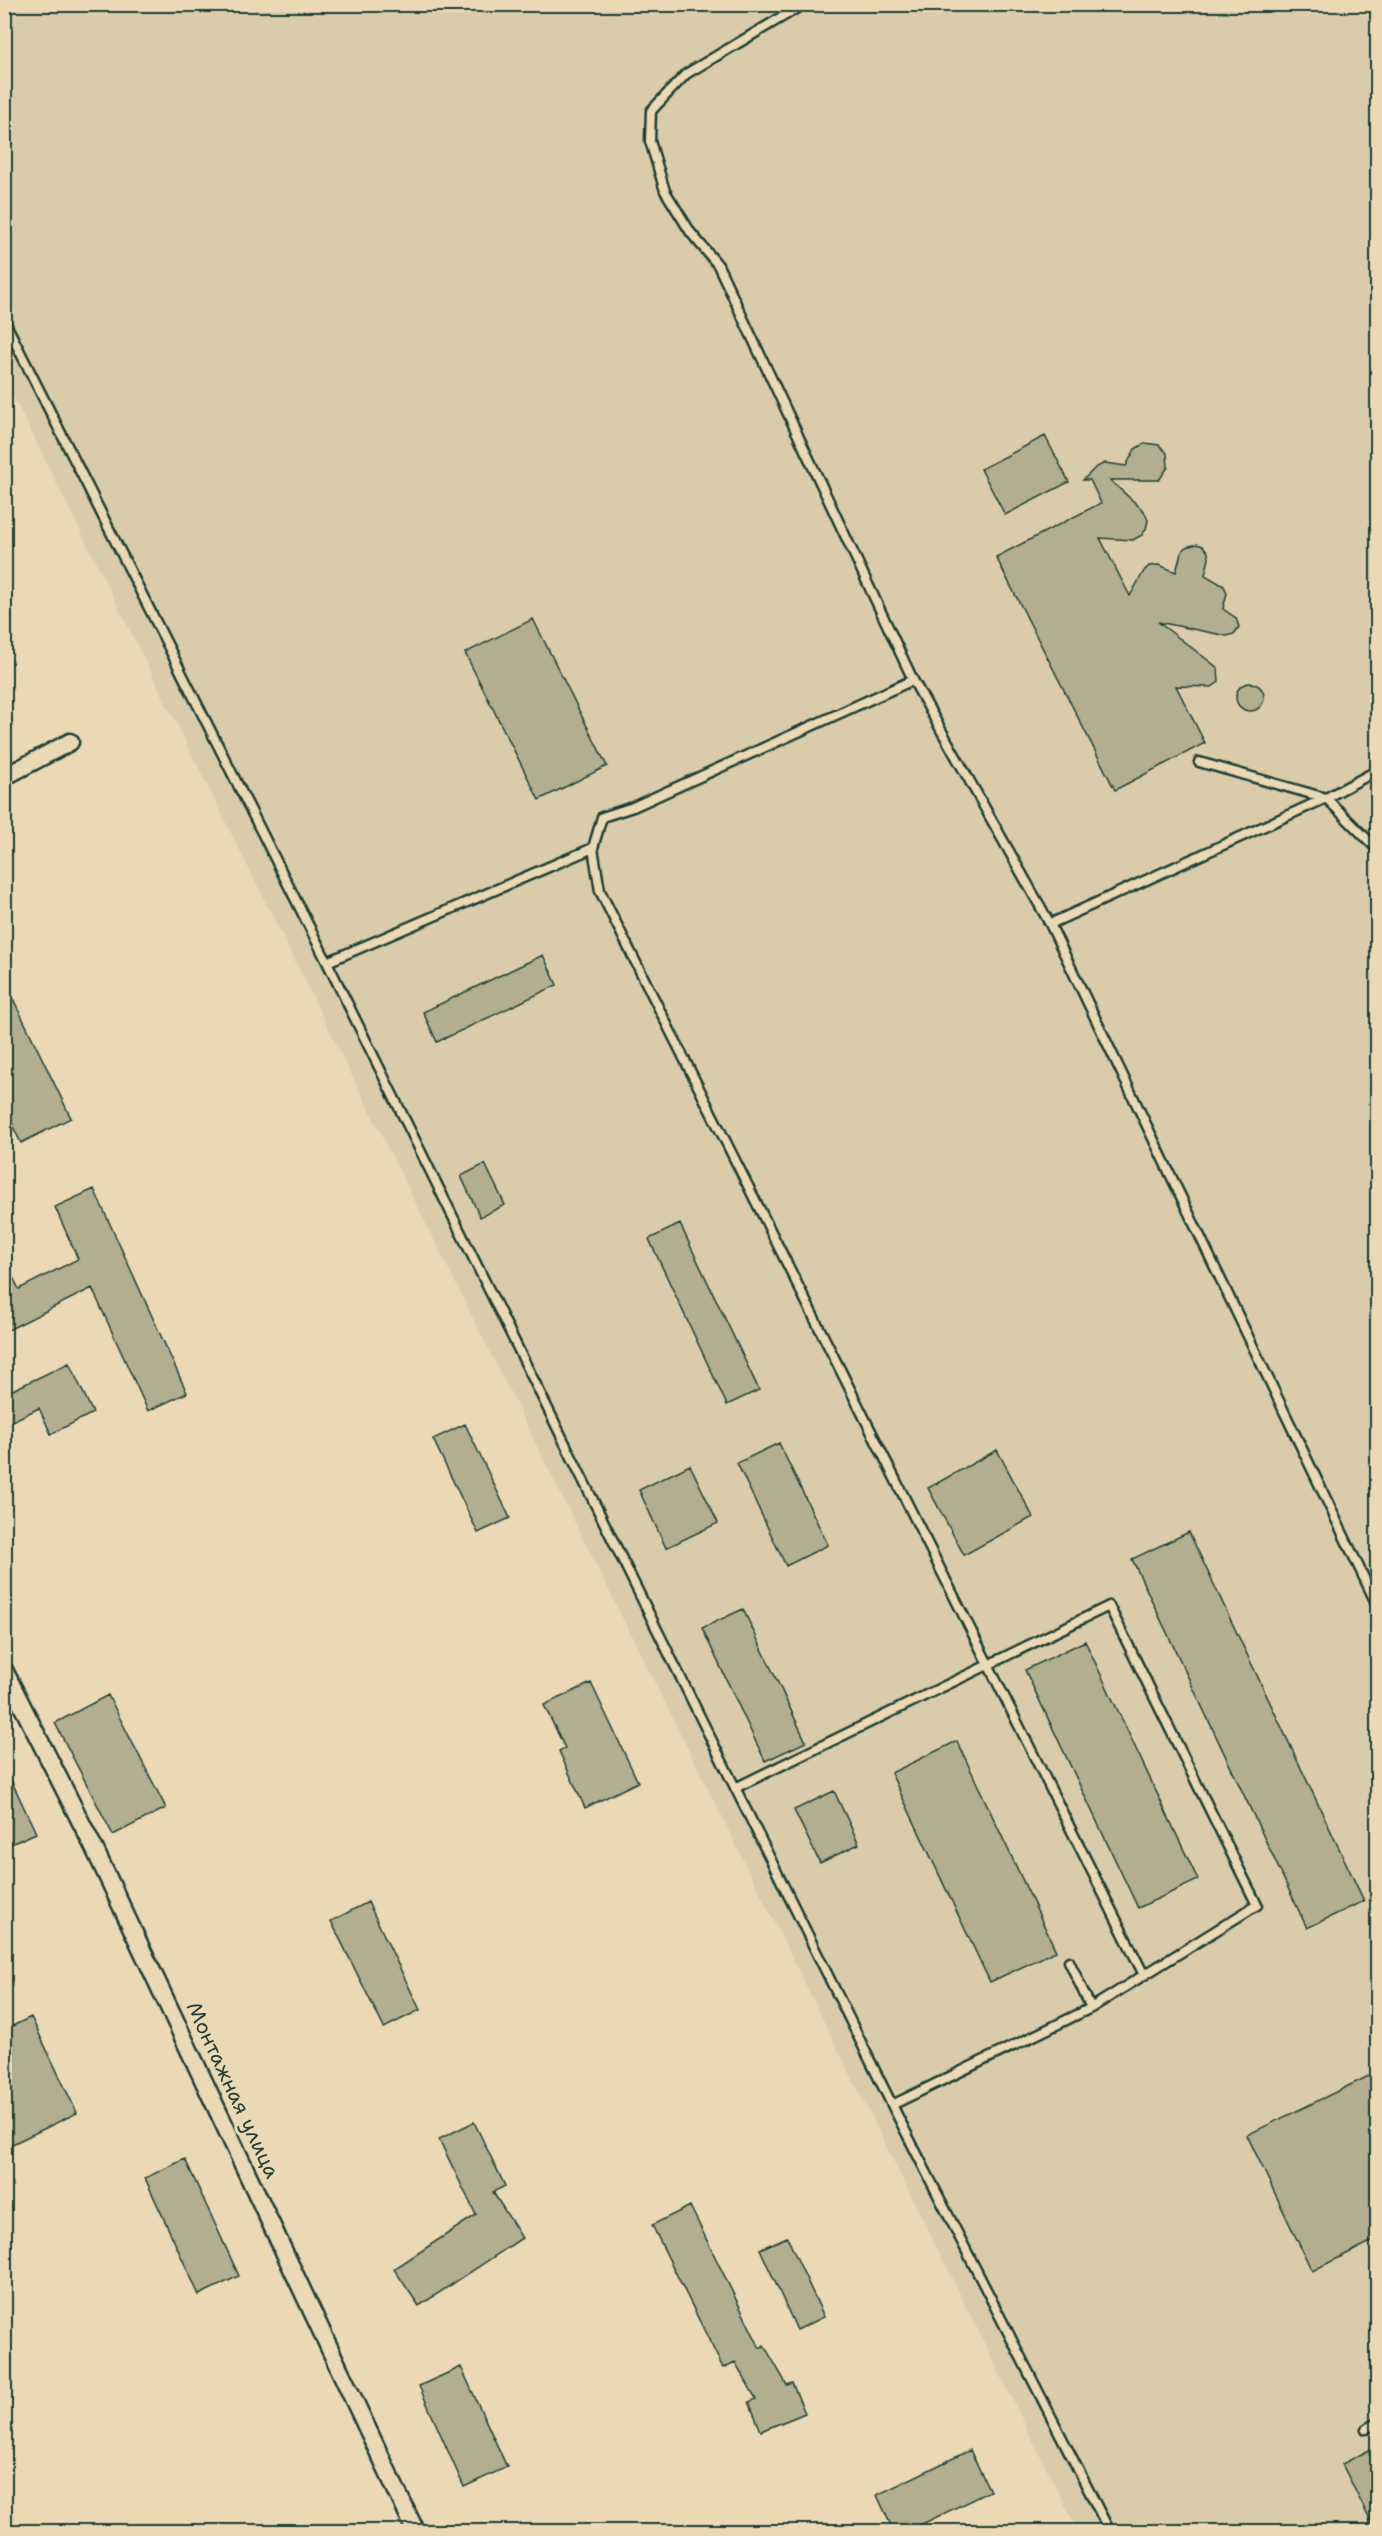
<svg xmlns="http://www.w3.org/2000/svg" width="1382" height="2536" font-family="'Shantell Sans',sans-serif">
<rect width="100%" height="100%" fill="#ebd9b6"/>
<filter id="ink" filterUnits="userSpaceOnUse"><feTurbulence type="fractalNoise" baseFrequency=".0167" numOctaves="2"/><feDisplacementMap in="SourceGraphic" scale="12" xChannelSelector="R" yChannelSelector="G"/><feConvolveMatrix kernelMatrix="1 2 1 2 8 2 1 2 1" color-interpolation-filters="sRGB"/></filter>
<g filter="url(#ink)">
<path fill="#daccab" d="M5,5H1377V2531H1078L5,380Z"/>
<path fill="#b2ae92" stroke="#1f3d34" stroke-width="1.5" d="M1045,436L1069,482L1005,515L981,469Z
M1145,443L1159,445L1167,453L1168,467L1159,480H1110L1144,511L1148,520L1146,529L1142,535L1133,540L1100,538L1130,596L1144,571L1149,566L1159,565L1176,572L1181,553L1186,547L1197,544L1203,546L1208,552L1209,559L1205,575L1224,586L1227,593L1223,609L1236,618L1239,627L1234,634L1227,636L1158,622L1218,668L1219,682L1212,687L1176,686L1205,743L1115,790L996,557L1101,503L1090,480H1083L1095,468L1105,463L1126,466L1135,449Z
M533,619L607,766L539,800L465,653Z
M1236 697a14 14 0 1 1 28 0a14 14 0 1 1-28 0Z
M543,955L557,985L437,1042L423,1012Z
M4,980L71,1118L21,1143L4,1108Z
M485,1164L505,1205L480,1217L461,1176Z
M94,1189L187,1393L148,1411L92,1288L4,1332V1260L19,1289L78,1259L55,1207Z
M680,1224L759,1390L727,1405L649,1239Z
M69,1363L93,1413L51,1434L39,1408L4,1425V1394Z
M465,1424L510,1518L478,1533L433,1439Z
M779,1443L828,1545L786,1566L737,1463Z
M997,1450L1033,1517L964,1555L928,1488Z
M690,1465L718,1523L666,1548L639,1490Z
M1189,1532L1364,1901L1307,1928L1132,1559Z
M743,1609L806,1742L765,1761L702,1628Z
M1085,1641L1198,1880L1138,1908L1025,1670Z
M591,1683L638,1782L585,1808L559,1751L565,1748L544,1705Z
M108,1695L166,1808L113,1835L55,1723Z
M957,1741L1056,1951L990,1982L891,1773Z
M4,1765L36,1833L4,1847Z
M834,1791L859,1844L820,1863L794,1810Z
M368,1902L420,2010L384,2028L331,1921Z
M31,2017L77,2113L4,2148V2030Z
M1377,2072V2239L1312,2271L1247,2135Z
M474,2122L505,2186L493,2192L522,2238L419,2306L394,2269L476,2215L439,2139Z
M185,2159L239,2276L199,2295L145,2178Z
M690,2206L760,2348L764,2345L787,2385L792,2383L805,2413L761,2431L749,2402L756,2399L735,2362L723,2368L652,2225Z
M787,2237L824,2317L797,2330L760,2249Z
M461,2367L507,2467L464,2487L419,2386Z
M1377,2446V2532H1376L1342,2464Z
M970,2450L990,2491L906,2532H894L877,2495Z"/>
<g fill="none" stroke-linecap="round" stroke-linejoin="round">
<g stroke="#1f3d34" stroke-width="13">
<path id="service" d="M804,4L686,74L651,111L650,141L665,191L691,233L718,265L913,680L1050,924L1378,1607
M4,320L327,962L892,2105L1110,2532
M913,680L633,807L602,817L593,848L600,891L1144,1975
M1199,762L1326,798L1378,850
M1050,924L1326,798L1378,770
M327,962L593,848
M735,1788L1109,1606L1257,1905L1091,2008
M892,2105L1091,2008L1069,1961
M1366,2429L1378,2422"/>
</g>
<g stroke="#1f3d34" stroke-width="21">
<path id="minor" d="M4,777L70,742
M4,1670L94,1848L416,2532"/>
</g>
<use href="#service" stroke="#ebd9b6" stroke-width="8"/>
<use href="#minor" stroke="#ebd9b6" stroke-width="16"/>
</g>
</g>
<g text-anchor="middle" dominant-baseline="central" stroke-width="6" stroke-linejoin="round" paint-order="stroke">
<g font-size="21" fill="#1f3d34" stroke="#ebd9b6">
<text transform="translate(233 2090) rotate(65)">Монтажная улица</text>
</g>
</g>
<rect width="1382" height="2536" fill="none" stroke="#ebd9b6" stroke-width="24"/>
<rect x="12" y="12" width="1358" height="2512" fill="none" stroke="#1f3d34" stroke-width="2" filter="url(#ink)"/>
</svg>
